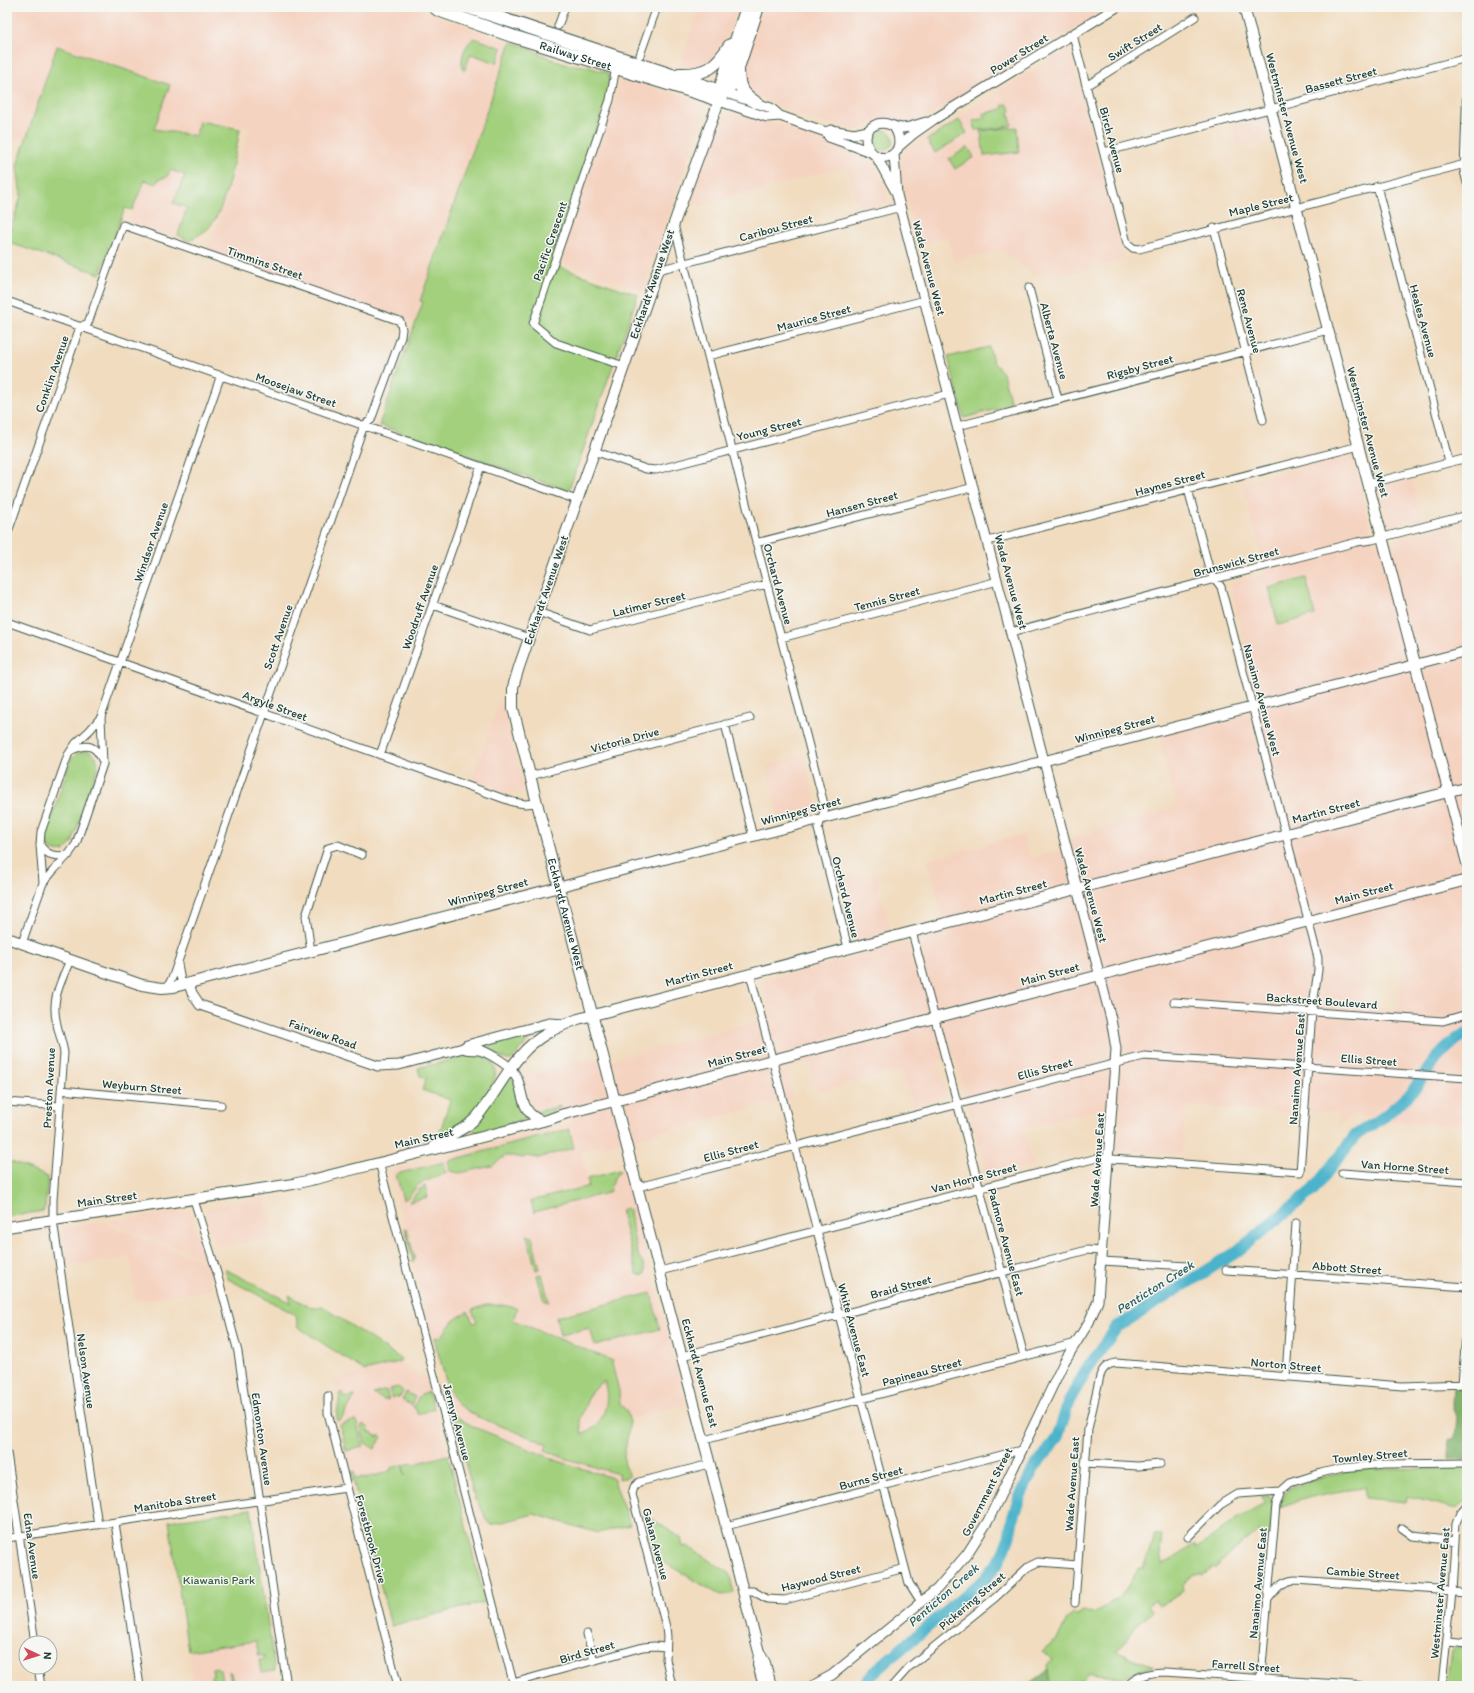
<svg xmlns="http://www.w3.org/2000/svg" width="1474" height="1693" font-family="Itim,sans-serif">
<rect width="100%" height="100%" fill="#f6f6f2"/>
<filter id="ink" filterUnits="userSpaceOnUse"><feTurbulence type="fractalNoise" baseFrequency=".025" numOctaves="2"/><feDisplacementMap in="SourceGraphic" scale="8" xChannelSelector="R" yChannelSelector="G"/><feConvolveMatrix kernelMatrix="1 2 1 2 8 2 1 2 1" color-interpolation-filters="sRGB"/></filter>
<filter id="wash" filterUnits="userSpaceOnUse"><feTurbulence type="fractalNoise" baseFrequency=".012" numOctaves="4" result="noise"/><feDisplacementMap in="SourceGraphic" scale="16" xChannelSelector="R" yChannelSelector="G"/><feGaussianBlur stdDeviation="0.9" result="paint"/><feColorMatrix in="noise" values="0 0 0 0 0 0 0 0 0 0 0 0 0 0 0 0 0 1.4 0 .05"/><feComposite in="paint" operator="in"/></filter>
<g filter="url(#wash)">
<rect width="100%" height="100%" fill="#f1dcbf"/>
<path fill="#f5d3c1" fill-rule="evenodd" d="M7,7H411L511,42L420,301L423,302L415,323L207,251L253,120L248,127L200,121L197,136L154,129L165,98L58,46L25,141L7,136Z
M700,7H739L724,45L711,60L696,67L679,68Z
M762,7H1110L935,112L911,124L895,123L889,119H878L858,131L800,116L748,93L743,80Z
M1254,7H1283L1255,14Z
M1068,49L1070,52L1124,260L1055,278L1053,272L1036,276L1001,250L954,261L948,237L918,245L900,172V161L906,149L1065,50Z
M621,78H625L694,99L700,104L702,109V114L693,145L644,287L641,290L561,262L570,238L568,234Z
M733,113L740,114L774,123L864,155L877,169L880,174L889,202L858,209L848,169L843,167L700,206L689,202L706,157L720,123L726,116Z
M1264,119L1269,138L1237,147L1232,127Z
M170,170L185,175L173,203L187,208L177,238L128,222L145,180L156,184L159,179Z
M1351,452L1375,545L1452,525L1467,582V1126L1393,1121L1352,1115L1338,1126L1339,1113L1317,1111L1292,1113L1186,1106L1182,1154L1118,1150L1121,1110L1102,1109L1023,1128L1033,1165L987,1177L955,1056L938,1061L947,1097L912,1106L901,1070L817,1092L809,1062L785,1068L792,1098L635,1139L580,1151L587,1178L624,1169L686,1405L629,1419L624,1459L629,1477L615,1481L630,1525L598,1533L534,1514L488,1525L484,1524L481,1525L390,1170L572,1123L567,1105L536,1112L530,1107L522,1076L594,1060L613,1059L771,1018L762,980L858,956L838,882L875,873L894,946L947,932L928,859L1023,835L1030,858L1068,848L1067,839L1177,807L1159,735L1207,722L1260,710L1230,583L1266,573L1242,483ZM1403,946L1399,1010L1362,1007L1365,956Z
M1411,476L1422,520L1390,529L1379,486L1381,484Z
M499,702L503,705L523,784L522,790L519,793H509L472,780Z
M804,755L818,810L780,820L766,765Z
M264,1197L274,1238L216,1247L205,1215L208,1207Z
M184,1210L190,1215L206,1259L107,1221Z
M100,1222L207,1263V1274L211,1290L136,1301L130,1257L67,1266L62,1235L64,1229L68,1227Z
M399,1362L428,1380L485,1602L391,1626L336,1417L340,1398L337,1389L334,1387L336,1379Z
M270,1639L277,1686H194L188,1651Z"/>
<path fill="#a2d07d" stroke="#608658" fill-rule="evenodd" d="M474,38L502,48L497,63L471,54L464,71C459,59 464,46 474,38Z
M511,42L526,47L556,61L564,64L585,66L605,72L609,75V87L606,100L551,264L638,295L571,484L569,489L566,490L379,425L423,302L420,301Z
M57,46L170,85L154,129L196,136L199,121L240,129C235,154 227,206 211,225C207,232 195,236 189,241L178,235L187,208L173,203L185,175L170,170L167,177L159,179L156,184L145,180L132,210L125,208L100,274L7,242L21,196L17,166Z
M1007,104L1011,110L1009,114L1012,125L1000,128L976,130L973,121L984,118L983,114L1002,109L1003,105Z
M959,120L967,133L935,153L927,140Z
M1017,127L1019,152L984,156L981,131Z
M873 140a10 10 0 1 1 20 0a10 10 0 1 1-20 0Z
M968,147L974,157L955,169L949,159Z
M989,347L993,362L1003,373L1011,405L964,418L948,357Z
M1306,578L1315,615L1278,625L1269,588Z
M87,751C96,754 99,760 97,769L72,843L64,851C52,854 44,845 46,834L71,759L77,753Z
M545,1028L528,1041L511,1060H507L475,1045Z
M476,1054C518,1063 481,1106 464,1121C456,1127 448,1131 439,1135L450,1100L422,1090L426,1078L420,1076L418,1068Z
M511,1074L529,1118L483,1132H476L471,1128Z
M561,1106L549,1115L541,1117L536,1112Z
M569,1129L574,1148L538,1158L527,1156L523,1158L513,1156H505L492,1166L460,1173L450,1171L448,1161Z
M7,1160L48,1177L45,1207L43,1211L7,1217Z
M444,1162L446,1172C439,1179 430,1178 421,1183C413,1188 412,1197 403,1200L396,1174Z
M619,1170L620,1172L614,1177C614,1183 609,1187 610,1192L534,1212L531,1201L589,1186L587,1179Z
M425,1186L428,1197L409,1202L420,1189Z
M625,1208L630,1211C632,1226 633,1239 638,1254C640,1261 647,1267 645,1274L642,1276L637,1274L622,1216L621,1211Z
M405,1228L407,1229L415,1260L413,1262Z
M527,1235L532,1237L540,1269L536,1270Z
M225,1269L291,1303L289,1295L311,1308L322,1306L401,1359L399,1362L365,1371L298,1327L296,1315L228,1279Z
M542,1274L549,1302L545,1301L543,1298L537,1275Z
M651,1293L660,1329L595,1346L590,1328L560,1335L556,1317Z
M486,1305H502L517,1308L513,1320L613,1361L612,1364L619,1391L620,1405C638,1415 624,1443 624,1459C624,1464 627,1471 629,1477L619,1479L618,1474L564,1458L545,1450L547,1444L478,1417L457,1404L448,1388L434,1338L441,1337L453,1321L468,1311L473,1323L477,1322L472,1310ZM604,1381C611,1403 604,1425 582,1435L580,1419L591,1391Z
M398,1387L403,1391L399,1398L396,1397L392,1398L389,1389Z
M386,1390L389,1399L384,1400L373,1394Z
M342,1392L344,1398L355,1396L341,1420L337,1421C335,1411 341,1404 339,1394Z
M406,1392L415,1397L411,1405L402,1400Z
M429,1392L434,1409L417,1414L416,1409L413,1407L421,1394Z
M453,1415L474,1427L561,1462L613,1478L630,1525L598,1533L534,1514L491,1525C482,1518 485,1508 475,1500Z
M356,1420L363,1447L346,1451L340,1425Z
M363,1424L369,1428L368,1431L378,1437L379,1435L382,1437L375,1449L365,1443L361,1427Z
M448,1455L485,1602L391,1626L351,1472L354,1471L356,1479L364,1477L365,1478L389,1472L391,1468L405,1464L403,1468L405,1476L404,1468L407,1464L414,1463L418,1465V1463Z
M1454,1467H1467V1501L1457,1509L1407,1496L1406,1502L1365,1498V1488C1336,1491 1307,1497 1280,1507L1284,1494L1292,1487L1333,1474L1371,1468L1436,1469Z
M1261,1496H1269L1273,1501L1270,1535H1263L1260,1533C1247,1536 1225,1557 1216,1569L1214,1567L1203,1574H1195L1183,1585L1182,1591L1160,1606L1155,1600L1148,1605L1153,1611L1134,1626L1127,1640L1116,1651L1139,1662L1141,1661L1154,1666L1120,1678L1109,1675L1088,1673C1081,1686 1063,1686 1050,1686L1047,1666L1052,1660L1042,1652L1057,1639L1067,1620L1073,1614L1077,1615L1083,1611L1093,1613L1120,1598L1139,1568H1143L1153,1542L1154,1535H1162L1160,1551L1162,1565L1196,1544L1197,1548L1240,1516L1265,1503Z
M251,1509L275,1671L261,1673L259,1660H263L264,1657L262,1655L259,1656L256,1641L188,1651L169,1521Z
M644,1514L681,1538L683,1547L687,1546L729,1573L734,1593L722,1595L718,1594L655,1557Z
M1458,1647L1467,1648V1686H1446L1451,1651Z
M216,1667L220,1670L222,1681L225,1683L231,1682L229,1671L231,1673L233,1682L232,1686H218L215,1680L211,1678V1676L213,1675L212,1668Z"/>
<path fill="#81b26c" stroke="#507850" d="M1454,1387L1467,1388V1460L1449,1459L1450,1439H1455L1457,1417L1453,1406Z
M1048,1670L1050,1686H1025Z"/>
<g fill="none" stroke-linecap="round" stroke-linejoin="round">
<path stroke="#4cb3cb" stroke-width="12" d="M863,1686L876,1670L986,1578L1000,1560L1009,1538L1013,1517L1019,1499L1035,1466L1048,1451L1058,1436L1069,1401L1087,1369L1117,1327L1235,1253L1313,1190L1356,1135L1385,1116L1411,1093L1438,1056L1457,1039L1467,1034"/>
</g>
</g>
<g filter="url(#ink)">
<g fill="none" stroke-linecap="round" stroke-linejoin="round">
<g stroke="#3e5549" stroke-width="9">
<path id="minor" d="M558,26L565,7
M1073,35L1127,243L1133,248L1139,249L1465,164
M640,55L657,7
M616,67L610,100L533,324L556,343L624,366
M1467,82L1464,171L1467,183
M1086,86L1195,17
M1104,152L1467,58
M1377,186L1449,462
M674,225L825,808L818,829L848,948
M1214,228L1263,420
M658,270L901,207
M1029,288L1058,399
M7,301L577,500
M708,356L925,300
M958,426L1328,330
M594,451L646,469L656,470L949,394
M1368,484L1467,458
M7,535L80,327L88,323L123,225L400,321L402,329L401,337L371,420L364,425L173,976L167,988
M988,541L1359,446
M756,543L974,487
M433,605L529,638
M538,612L590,630L767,584
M7,622L513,802L525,804L537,803
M1011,632L1357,542L1372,540L1467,515
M781,638L998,581
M725,724L753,837
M72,750C88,743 96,745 103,762
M380,755L481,466
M530,776L750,718
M40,845C47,856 56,857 69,855
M43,883L40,845L41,832L68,755L76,743L90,730L101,717
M912,932L1024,1356
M22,943L43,883L53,871L69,854L76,844L103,764L101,717L221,375
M311,952L306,916L328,848L338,845L362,855
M70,960C64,975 54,994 55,1010C55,1025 62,1039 64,1053L53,1200V1220L98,1525
M178,964L182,986
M750,974L909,1583L921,1602
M1174,1002L1443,1021L1467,1014
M61,1090L221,1105
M7,1102L60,1106
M379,1162L514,1686
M1342,1173L1467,1182
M638,1187L1144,1056L1467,1078
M194,1200L217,1273L238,1352L287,1686
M1102,1261L1188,1266
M1226,1270L1467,1287
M660,1271L1097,1158L1300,1172L1312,1012L1318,970V958L1221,587L1210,572L1188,489
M682,1356L1087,1250L1102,1251
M1286,1376L1296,1223
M1462,1384L1467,1322
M328,1396V1413L398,1686
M704,1440L1076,1343
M7,1453L35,1643
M1085,1463L1138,1466L1160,1464
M115,1523L140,1686
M726,1526L1021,1450
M1402,1528L1413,1536L1455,1541
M1188,1537L1220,1505L1238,1494L1281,1491
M7,1538L346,1488
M743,1591H753L767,1599L785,1600L905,1568
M1267,1601C1275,1590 1281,1581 1295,1580L1467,1592
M1075,1603L1088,1429L1100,1376C1103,1368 1107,1364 1116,1363L1402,1386L1467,1384
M587,1634L594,1661
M1448,1643L1467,1645
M38,1667L41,1686
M1261,1678L1276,1505L1281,1491L1290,1483L1321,1473L1341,1468L1385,1464L1467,1463
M513,1683L643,1647L654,1646L666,1647
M672,1686L666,1659L667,1637L666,1627L632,1494L634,1487L639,1482L710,1464
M892,1686L909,1667L996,1597L1028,1567L1038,1562L1078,1565
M1127,1686C1137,1675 1151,1672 1165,1672L1367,1686
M1442,1686L1452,1591L1456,1524L1460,1513L1467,1505"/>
</g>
<g stroke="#3e5549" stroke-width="11">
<path id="tertiary" d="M723,92L771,108L780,116
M719,101L767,117L780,116L826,132L829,137L871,152
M894,127C901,137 902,153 887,157C869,162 857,133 875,125C884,120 892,127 902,128C910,128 918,124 926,122
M826,132L831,130L854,134L868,131
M898,147L913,134L933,120L1117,7
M876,156L896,192
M1448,792L1467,787
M559,887L1467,651
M189,984L192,993L200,1005L378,1066L399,1065L463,1048L467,1045L549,1023L566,1024
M463,1048C469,1051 473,1049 479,1050C486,1051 505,1063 511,1069C527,1086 515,1112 543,1121
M812,1686L832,1675L937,1589L967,1554L988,1521L1064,1362L1089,1322L1098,1301L1099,1286L1116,1049L1111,1019L897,195L894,154"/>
</g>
<g stroke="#3e5549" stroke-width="12">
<g id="secondary">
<path d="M1244,7L1467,863"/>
<path id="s1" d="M719,101L677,215L519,667L513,687V708L537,803L743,1591L759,1652L765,1663L771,1686"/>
<path d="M7,938L142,985L162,988L174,987L559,887"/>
<path d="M435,1145L467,1126L476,1118C493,1098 504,1074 521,1055C536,1037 557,1027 578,1019L1448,792"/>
<path d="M7,1227L293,1184L311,1180C390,1160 470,1141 550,1119L564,1114L1467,880"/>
<path d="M759,1652L758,1665L764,1686"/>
</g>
</g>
<g stroke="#3e5549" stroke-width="14">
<g id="trunk">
<path id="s2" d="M434,7L438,10L512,36L704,95L719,101L723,92L722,83L747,7"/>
<path d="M467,7L723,92"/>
<path d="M738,68C738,87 741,92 755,102"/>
<path d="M679,74C706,75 716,67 730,45"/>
<path d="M723,92L729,88L739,65L758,7"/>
</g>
</g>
<use href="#minor" stroke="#fff" stroke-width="7"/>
<use href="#tertiary" stroke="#fff" stroke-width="9"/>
<use href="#secondary" stroke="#fff" stroke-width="10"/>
<use href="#trunk" stroke="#fff" stroke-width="12"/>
</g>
</g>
<g text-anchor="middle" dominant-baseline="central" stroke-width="3" stroke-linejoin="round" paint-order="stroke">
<g font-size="12" fill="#1f3d34" stroke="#f6f6f2">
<text transform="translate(1135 42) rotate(-32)">Swift Street</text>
<text transform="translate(1019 54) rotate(-32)">Power Street</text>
<text stroke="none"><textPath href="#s2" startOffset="150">Railway Street</textPath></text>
<text transform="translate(1341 80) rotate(-15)">Bassett Street</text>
<text transform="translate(1287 118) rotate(75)">Westminster Avenue West</text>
<text transform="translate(1112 140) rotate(75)">Birch Avenue</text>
<text transform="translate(1261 205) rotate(-14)">Maple Street</text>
<text transform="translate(776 228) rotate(-15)">Caribou Street</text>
<text transform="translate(550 241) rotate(-71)">Pacific Crescent</text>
<text transform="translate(265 263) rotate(19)">Timmins Street</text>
<text transform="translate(929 268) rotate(75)">Wade Avenue West</text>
<text transform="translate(652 284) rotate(-71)">Eckhardt Avenue West</text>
<text transform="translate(814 318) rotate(-15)">Maurice Street</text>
<text transform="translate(1249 321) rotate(75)">Rene Avenue</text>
<text transform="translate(1423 321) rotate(75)">Heales Avenue</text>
<text transform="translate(1054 341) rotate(75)">Alberta Avenue</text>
<text transform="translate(1140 367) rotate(-15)">Rigsby Street</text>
<text transform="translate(52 374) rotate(-71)">Conklin Avenue</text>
<text transform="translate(296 390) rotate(19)">Moosejaw Street</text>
<text transform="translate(769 429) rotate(-14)">Young Street</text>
<text transform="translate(1368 432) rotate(75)">Westminster Avenue West</text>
<text transform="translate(1170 483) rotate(-15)">Haynes Street</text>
<text transform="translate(862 504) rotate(-15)">Hansen Street</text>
<text transform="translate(151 542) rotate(-71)">Windsor Avenue</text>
<text transform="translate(1236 562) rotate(-15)">Brunswick Street</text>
<text transform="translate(1011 582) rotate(75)">Wade Avenue West</text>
<text transform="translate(778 584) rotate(75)">Orchard Avenue</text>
<text transform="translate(546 590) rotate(-71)">Eckhardt Avenue West</text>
<text transform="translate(887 599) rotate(-15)">Tennis Street</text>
<text transform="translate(649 604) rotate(-14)">Latimer Street</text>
<text transform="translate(420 607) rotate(-71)">Woodruff Avenue</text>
<text transform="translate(278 637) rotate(-71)">Scott Avenue</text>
<text transform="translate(1262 700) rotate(75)">Nanaimo Avenue West</text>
<text transform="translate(275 706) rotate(20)">Argyle Street</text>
<text transform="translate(1115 729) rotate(-15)">Winnipeg Street</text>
<text transform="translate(625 740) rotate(-15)">Victoria Drive</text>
<text transform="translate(801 811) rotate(-15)">Winnipeg Street</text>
<text transform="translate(1326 811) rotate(-15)">Martin Street</text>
<text transform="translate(488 892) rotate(-15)">Winnipeg Street</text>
<text transform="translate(1013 892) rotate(-15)">Martin Street</text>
<text transform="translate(1364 893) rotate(-15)">Main Street</text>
<text transform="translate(1091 895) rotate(75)">Wade Avenue West</text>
<text transform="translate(846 897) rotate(76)">Orchard Avenue</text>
<text stroke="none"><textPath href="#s1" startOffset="855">Eckhardt Avenue West</textPath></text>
<text transform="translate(699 974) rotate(-15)">Martin Street</text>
<text transform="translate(1050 974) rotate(-15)">Main Street</text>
<text transform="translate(1322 1001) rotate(4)">Backstreet Boulevard</text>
<text transform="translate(323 1034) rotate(19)">Fairview Road</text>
<text transform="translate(737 1056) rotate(-15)">Main Street</text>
<text transform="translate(1369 1060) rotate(4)">Ellis Street</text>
<text transform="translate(1045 1069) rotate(-15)">Ellis Street</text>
<text transform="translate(1297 1069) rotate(-86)">Nanaimo Avenue East</text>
<text transform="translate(142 1087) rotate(5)">Weyburn Street</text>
<text transform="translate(49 1088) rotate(-87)">Preston Avenue</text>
<text transform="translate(424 1138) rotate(-13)">Main Street</text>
<text transform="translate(731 1151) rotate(-15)">Ellis Street</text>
<text transform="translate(1097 1160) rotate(-86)">Wade Avenue East</text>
<text transform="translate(1405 1167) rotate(4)">Van Horne Street</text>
<text transform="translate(974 1178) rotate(-15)">Van Horne Street</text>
<text transform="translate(107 1199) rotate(-8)">Main Street</text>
<text transform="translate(1006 1242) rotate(75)">Padmore Avenue East</text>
<text transform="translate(1347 1268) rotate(4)">Abbott Street</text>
<text transform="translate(901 1287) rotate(-15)">Braid Street</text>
<text transform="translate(854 1330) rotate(75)">White Avenue East</text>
<text transform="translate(1286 1365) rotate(5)">Norton Street</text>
<text transform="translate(86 1371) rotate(82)">Nelson Avenue</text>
<text transform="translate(922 1372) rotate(-15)">Papineau Street</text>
<text transform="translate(700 1373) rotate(75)">Eckhardt Avenue East</text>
<text transform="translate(457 1422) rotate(75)">Jermyn Avenue</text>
<text transform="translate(262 1439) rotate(82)">Edmonton Avenue</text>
<text transform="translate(1370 1456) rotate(-5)">Townley Street</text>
<text transform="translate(871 1478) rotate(-15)">Burns Street</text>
<text transform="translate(1072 1484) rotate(-86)">Wade Avenue East</text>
<text transform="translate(987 1492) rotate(-63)">Government Street</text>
<text transform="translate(175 1502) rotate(-9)">Manitoba Street</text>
<text transform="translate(371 1539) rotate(75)">Forestbrook Drive</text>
<text transform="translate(656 1544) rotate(75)">Gahan Avenue</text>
<text transform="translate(32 1546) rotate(82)">Edna Avenue</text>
<text transform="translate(1363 1573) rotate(4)">Cambie Street</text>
<text transform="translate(821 1578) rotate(-14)">Haywood Street</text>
<text transform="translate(1258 1583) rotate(-85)">Nanaimo Avenue East</text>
<text transform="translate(1440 1593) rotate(-85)">Westminster Avenue East</text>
<text transform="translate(972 1601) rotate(-40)">Pickering Street</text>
<text transform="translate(587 1652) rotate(-16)">Bird Street</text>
<text transform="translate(1246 1666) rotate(4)">Farrell Street</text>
</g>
<g font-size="12" fill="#395a43" stroke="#f6f6f2">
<text x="219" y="1580">Kiawanis Park</text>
</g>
<g font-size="13" font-style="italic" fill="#2c6061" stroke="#f6f6f2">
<text transform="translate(1155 1287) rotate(-32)">Penticton Creek</text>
<text transform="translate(943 1595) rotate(-41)">Penticton Creek</text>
</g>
</g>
<rect width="1474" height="1693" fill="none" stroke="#f6f6f2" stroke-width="24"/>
<g transform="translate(38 1655) rotate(94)"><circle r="19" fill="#f6f6f2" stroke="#a0aca6"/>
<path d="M0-3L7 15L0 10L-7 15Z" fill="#d1495b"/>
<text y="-6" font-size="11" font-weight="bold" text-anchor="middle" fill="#1f3d34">N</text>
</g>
</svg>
